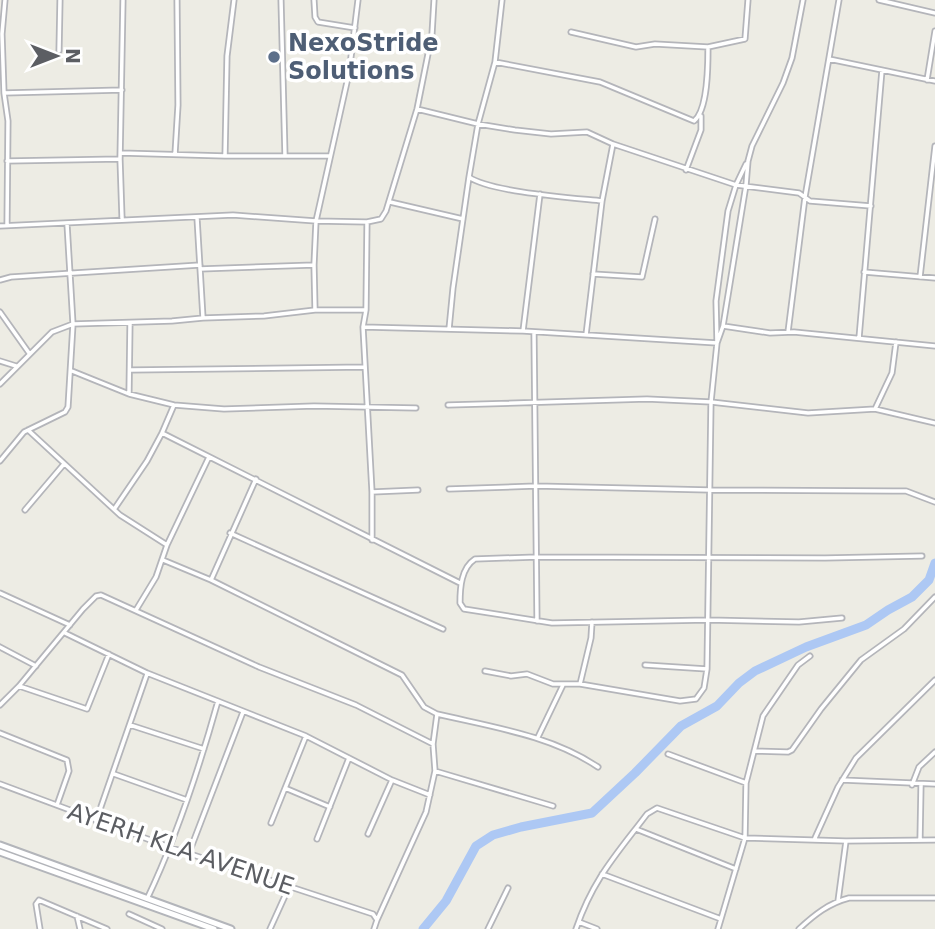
<svg xmlns="http://www.w3.org/2000/svg" width="935" height="929" font-family="'DejaVu Sans',sans-serif">
<rect width="100%" height="100%" fill="#edece4"/>
<g fill="none" stroke-linecap="round" stroke-linejoin="round">
<path stroke="#adc8f4" stroke-width="9" d="M423,929L446,901L476,846L493,835L521,827L592,813L635,773L681,726L717,706L739,683L755,671L806,647L866,625L888,610L912,597L929,580L935,563"/>
<g stroke="#b4b5ba" stroke-width="7">
<path id="minor" d="M5,0L2,34L4,93L8,121L7,225
M281,0L285,156
M314,0L315,17L318,22L355,28
M502,0L495,62L478,124L469,177C490,192 574,198 602,201
M879,0L935,13
M571,32L636,47L655,44L708,47L745,39L748,0
M59,51L60,0
M829,59L935,81
M495,62L600,82L694,121C708,110 708,66 708,47
M927,80L935,31
M4,93L122,90
M417,109L478,124L515,130L551,134L587,132L613,144L736,185L799,193L810,201L871,206
M121,153L225,156H330
M175,154L178,105L177,0
M225,156L227,56L234,0
M7,161L120,159
M686,170L701,130V116
M390,202L463,219
M122,218L120,159L123,0
M197,218L203,318
M367,222L366,310L363,327L372,492V540
M0,226L233,215L316,221L367,222L381,219L386,211L417,109L432,34L434,0
M314,265L316,221L349,73L358,0
M200,269L314,265L315,310
M864,272L935,278
M593,274L642,277L655,219
M920,277L935,146
M0,280L11,277L200,265
M0,312L29,353
M723,326L770,333L794,332L935,346
M363,327L523,331L717,343L716,301L728,211L736,185L746,164
M449,329L453,288L469,177
M523,331L540,194
M788,332L805,197L839,0
M534,333L537,621
M586,335L602,201L613,144
M859,338L882,70
M0,361L16,366
M131,370L365,367
M72,371L129,394L174,405L224,409L314,406L416,408
M0,384L52,332L73,324L172,321L203,318L264,316L315,310H366
M129,394L130,323
M174,405L162,433L460,583
M448,405L647,399L711,402L808,413L875,409L935,423
M875,409L892,373L896,342
M28,430L120,515L167,545
M0,461L24,432L65,412L68,407L73,324L67,224
M449,489L536,486L710,490L893,491H906L935,502
M372,492L418,490
M115,508L147,461L162,433
M25,510L64,464
M230,533L443,629
M163,560L211,580L256,479
M211,580L402,675L424,707L437,714L433,744L435,771L426,812L377,920
M0,593L70,625
M136,610L156,577L167,545L209,457
M842,618L799,622L708,620L552,623L464,609L460,603C460,588 461,568 475,559L537,557L825,558L922,556
M65,633L147,673L306,736L392,780L430,795
M0,647L36,666
M645,665L707,669
M485,671L511,676L527,674L553,684H580L680,701L696,699L704,688L707,669L711,402L717,343L723,326L746,185L748,161L752,146L783,83L792,58L803,0
M580,684L591,638L592,622
M19,686L87,709L109,654
M0,705L19,686L83,609L96,596L101,595L259,667L356,705L433,744
M437,714C492,727 550,735 598,767
M130,725L204,749
M0,733L67,760L69,771L57,805
M538,737L563,685
M754,751L788,752L792,750L821,709L861,660L904,629L935,597
M668,754L746,783
M435,771L553,806
M114,774L187,800
M842,780L935,784
M0,784L169,847L373,914L377,920L374,929
M912,785L919,767L935,752
M285,788L330,807
M96,821L147,674
M271,823L306,736
M636,829L736,869
M368,834L392,780
M815,838L838,787L856,758L935,680
M317,839L349,758
M920,840L921,785
M189,853L243,712
M602,874L721,919
M147,899C177,836 199,769 218,701
M838,901L846,841
M129,914L162,929
M77,916L80,929
M579,922L597,929
M40,929L36,904L39,900L107,929
M270,929L289,887
M488,929L508,888
M576,929C593,879 616,855 647,814L657,808L745,838L846,841L935,840
M718,929L745,838L746,783L763,716L798,665L810,656
M799,929C814,915 829,903 849,898H935"/>
</g>
<g stroke="#b3b5ba" stroke-width="9">
<path id="secondary" d="M0,845L231,929
M0,852L214,929"/>
</g>
<use href="#minor" stroke="#fff" stroke-width="3.5"/>
<use href="#secondary" stroke="#fff" stroke-width="5"/>
</g>
<circle fill="#5c6f8a" stroke="#fff" stroke-width="2.5" cx="274" cy="57" r="7"/>
<g text-anchor="middle" dominant-baseline="central" stroke-width="7" stroke-linejoin="round" paint-order="stroke">
<g font-size="24" font-weight="bold" fill="#4e5e75" stroke="#fff" text-anchor="start">
<text x="288" y="43">NexoStride<tspan x="288" dy="28">Solutions</tspan></text>
</g>
<g font-size="24" fill="#5c5e63" stroke="#fff">
<text transform="translate(181 849) rotate(19)">AYERH KLA AVENUE</text>
</g>
</g>
<g transform="translate(56 56) rotate(90)" stroke="#ffffff" stroke-width="5" paint-order="stroke">
<path d="M0-5L12 26L0 18L-12 26Z" fill="#5c5e63"/>
<text y="-10" font-size="19" font-weight="bold" text-anchor="middle" fill="#5c5e63">N</text>
</g>
</svg>
